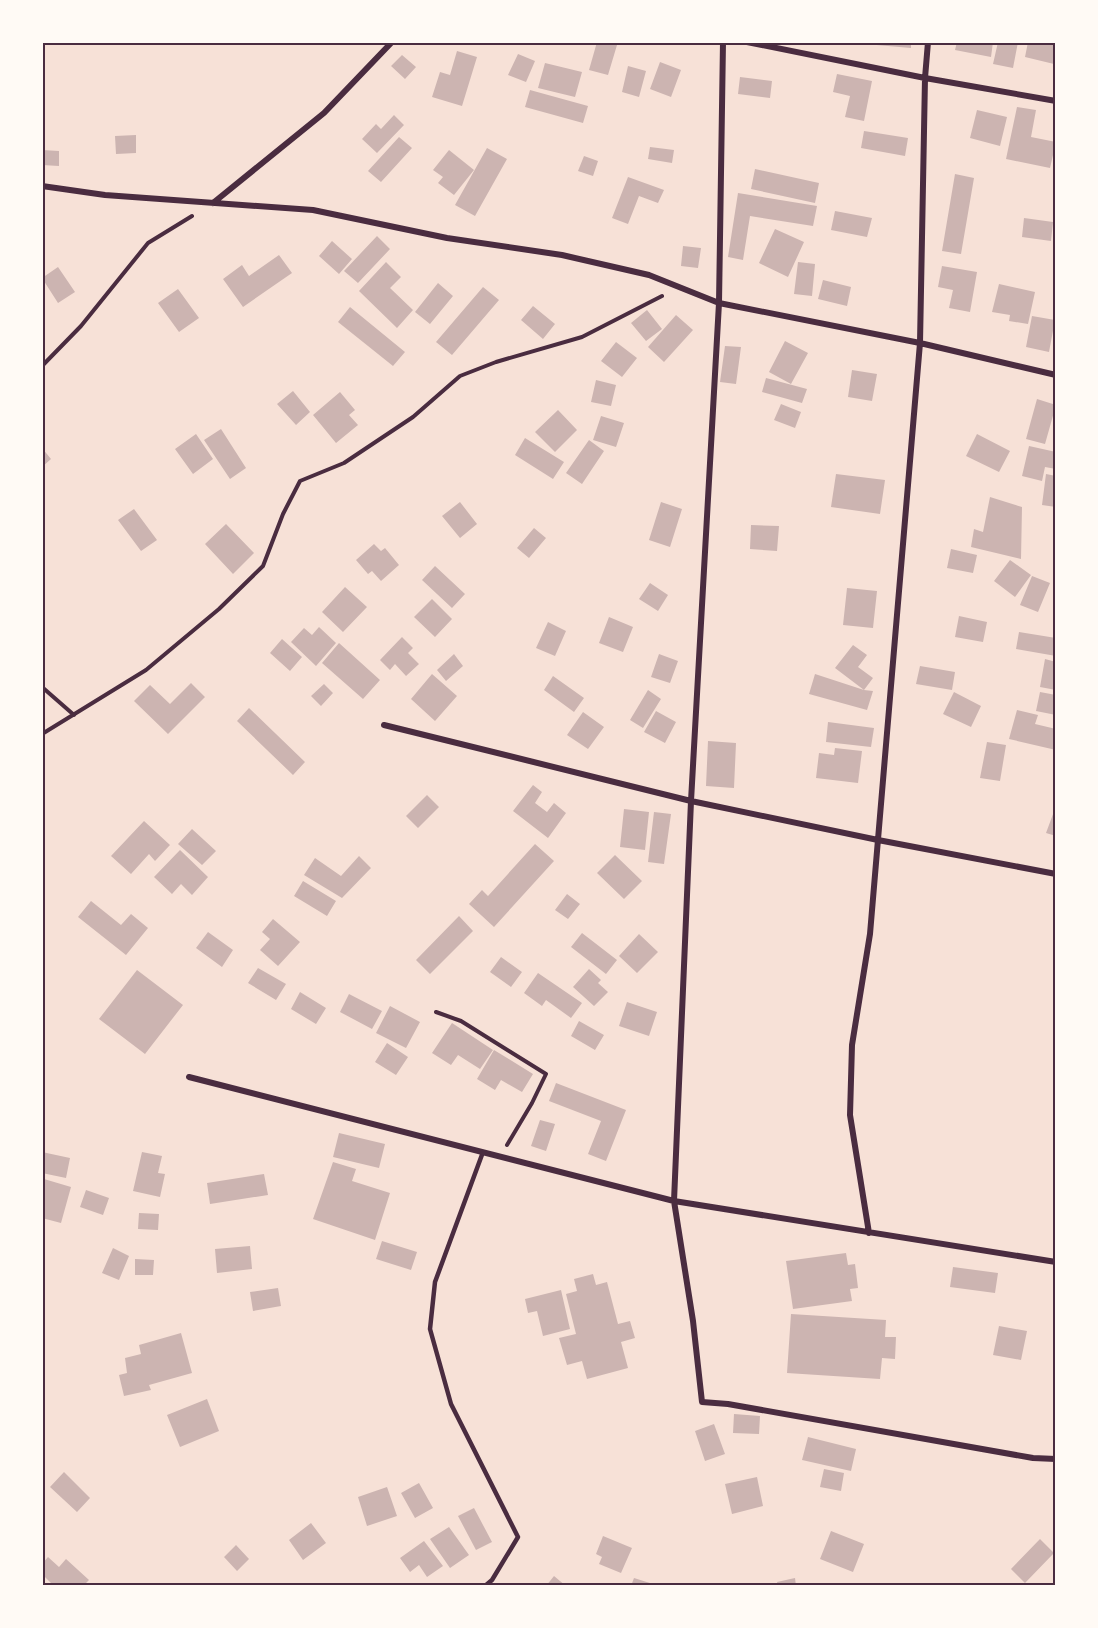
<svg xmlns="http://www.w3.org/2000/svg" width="1098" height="1628" font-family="'Work Sans',sans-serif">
<rect width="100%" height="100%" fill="#f7e1d7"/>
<path fill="#ccb4b1" d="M597,42H606L617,45L608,75L589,70Z
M865,42H911V48L865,44Z
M957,42H993L991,57L955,50Z
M998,42H1018L1013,68L993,64Z
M1028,42H1056V55L1054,64L1025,57Z
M457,51L477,57L462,106L432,97L440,72L450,75Z
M518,54L535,61L526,82L508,75Z
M402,55L416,67L405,79L391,66Z
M660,62L681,70L671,97L650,89Z
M545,63L582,72L575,97L538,88Z
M628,66L646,71L639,97L622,92Z
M837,74L872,81L864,121L845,117L850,96L833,92Z
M740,77L772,81L770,98L738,94Z
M530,90L588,106L583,123L525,107Z
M1017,107L1036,110L1031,137L1056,142L1050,168L1006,159Z
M977,110L1007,117L1000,146L970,138Z
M394,115L404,125L377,153L362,139L376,124L381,129Z
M864,131L908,138L905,156L861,148Z
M136,135V153L116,154L115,136Z
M399,137L412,148L381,182L368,171Z
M650,147L674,150L672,163L648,159Z
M487,148L507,159L475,216L455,205Z
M42,150L59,151V166L42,165Z
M449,150L474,170L454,195L438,183L443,177L433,170Z
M584,156L598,161L593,176L578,171Z
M755,169L819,183L815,203L751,189Z
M955,174L974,178L961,254L942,251Z
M628,177L664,190L658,203L639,196L628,224L612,218Z
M738,193L817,206L813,226L750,216L743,260L728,257Z
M835,211L872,218L867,237L831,230Z
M1024,218L1053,222L1051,241L1022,237Z
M775,229L804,242L788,277L759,263Z
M377,236L390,249L358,283L344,271Z
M332,241L352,259L339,274L319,256Z
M683,246L701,248L698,268L681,266Z
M279,255L292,273L243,307L223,279L242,265L249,276Z
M386,262L401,277L390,288L413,310L397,328L359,291Z
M798,262L815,264L812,296L794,294Z
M942,266L977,272L970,312L949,308L953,290L938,287Z
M58,267L75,292L58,303L42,278Z
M823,280L851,287L847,306L818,299Z
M438,283L453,296L430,324L415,312Z
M999,284L1035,292L1028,324L1009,321L1010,315L992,312Z
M483,287L499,300L452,355L436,342Z
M178,289L199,318L179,332L158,303Z
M533,306L555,324L543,339L521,320Z
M350,307L405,352L393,366L338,322Z
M647,310L662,329L646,341L631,323Z
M676,315L693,330L664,362L648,347Z
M1032,316L1055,320L1049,352L1026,347Z
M785,341L808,353L791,384L769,372Z
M616,342L637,358L622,377L601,361Z
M725,346L741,347L736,384L720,382Z
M852,370L877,374L872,401L848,397Z
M766,378L807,389L802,403L762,392Z
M596,380L616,385L611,406L591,402Z
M293,391L310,412L296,425L277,404Z
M340,392L355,410L349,415L358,425L336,443L313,415Z
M1037,399L1056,405L1045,444L1026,439Z
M781,404L801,412L795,428L774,420Z
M558,410L577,430L555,452L535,432Z
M601,416L624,423L616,447L593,440Z
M221,429L246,468L230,479L204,440Z
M196,434L213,459L193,474L175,449Z
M977,434L1010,451L999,472L966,456Z
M525,438L564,462L553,479L515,455Z
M589,440L604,451L582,484L566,473Z
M1029,446L1056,452V469L1045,467L1042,481L1022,476Z
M42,448L51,459L42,467Z
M836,474L885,480L880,514L831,507Z
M1046,474L1056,476V507L1042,505Z
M990,497L1022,507L1021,559L971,547L974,529L983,532Z
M460,502L477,524L460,538L442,516Z
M661,502L682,509L670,547L649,540Z
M134,509L157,540L141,551L118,520Z
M226,524L254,553L233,574L205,544Z
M751,525L779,526L777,551L750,549Z
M534,528L546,538L529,558L517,548Z
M374,544L381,551L385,548L399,565L381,581L372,571L368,574L356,560Z
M951,549L977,555L973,573L947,568Z
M1010,560L1031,575L1015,597L994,581Z
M435,566L465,594L452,608L422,580Z
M1032,576L1050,583L1038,612L1020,605Z
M650,583L668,595L658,611L639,599Z
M345,587L367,607L343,632L322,612Z
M847,588L877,591L873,628L843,625Z
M432,599L452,619L435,637L414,617Z
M959,616L987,622L983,642L955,637Z
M609,617L633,627L623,652L599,643Z
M548,622L566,631L555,656L536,648Z
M319,627L336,643L316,666L291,642L304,628L312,635Z
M1019,632L1056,638V656L1016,649Z
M402,637L413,648L408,653L419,664L406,676L395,664L390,670L380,660Z
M282,639L302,657L290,671L270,653Z
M339,643L380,680L363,699L322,663Z
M853,645L867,655L858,667L873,678L864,690L835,668Z
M454,654L463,666L446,681L437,670Z
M659,654L678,661L670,683L651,677Z
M1045,659L1056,662V690L1040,687Z
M920,666L955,672L952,690L916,684Z
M432,674L457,696L435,721L411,699Z
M815,674L864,690L873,691L867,710L809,694Z
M553,676L584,698L574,712L544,690Z
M191,683L205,697L168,734L134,701L150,685L170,704Z
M324,684L333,693L321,706L311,696Z
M648,690L661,699L643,728L630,720Z
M954,692L981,706L971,727L943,714Z
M1040,692L1056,695V715L1036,711Z
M249,708L305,762L293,775L237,721Z
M1017,710L1038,715L1035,724L1056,729V750L1009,739Z
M656,711L676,722L665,743L644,732Z
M583,712L604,727L588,749L567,735Z
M828,722L874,728L871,747L826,742Z
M708,741L736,743L734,788L706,786Z
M987,742L1006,745L1000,781L980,778Z
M835,748L862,751L858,783L816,778L819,753L834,755Z
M533,785L542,792L535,803L547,812L554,803L566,813L548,838L513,811Z
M427,795L439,807L418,828L406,816Z
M1056,806V836L1046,833Z
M624,809L649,812L645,850L620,847Z
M654,812L671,814L664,864L648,862Z
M144,821L170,845L155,861L149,854L131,874L111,856Z
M192,829L216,851L202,865L178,844Z
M535,844L554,861L494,927L469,904L482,890L488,896Z
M180,850L208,877L192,895L181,884L172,894L154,877Z
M615,855L642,881L624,899L597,873Z
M359,856L371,868L342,898L304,875L315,858L341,876Z
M303,881L336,901L327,916L294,896Z
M567,894L580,904L568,919L555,910Z
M91,901L121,925L131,914L148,928L126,955L78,917Z
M459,916L473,931L430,974L416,960Z
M273,919L300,942L278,966L260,950L270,939L262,932Z
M208,932L233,950L222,967L196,948Z
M582,933L617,960L606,974L571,947Z
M639,934L658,952L637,973L619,956Z
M501,957L522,972L511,987L490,972Z
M258,968L286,984L276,1000L248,983Z
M589,969L601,980L598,983L608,992L594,1006L573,987Z
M137,970L183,1005L145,1054L99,1019Z
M538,973L582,1003L571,1018L546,1000L542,1006L524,993Z
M300,992L326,1008L316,1024L291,1009Z
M349,994L382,1011L372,1029L340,1012Z
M627,1002L657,1012L649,1036L619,1026Z
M390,1006L420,1022L406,1048L376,1033Z
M579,1021L604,1035L595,1050L571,1036Z
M452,1023L493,1050L480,1069L458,1055L451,1065L432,1053Z
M387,1043L408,1057L396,1075L375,1062Z
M494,1050L533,1074L522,1092L501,1080L495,1090L477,1079Z
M556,1083L626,1110L606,1161L588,1154L601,1121L549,1101Z
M540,1120L555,1124L546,1151L531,1146Z
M339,1133L385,1144L379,1168L333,1157Z
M42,1152L70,1158L66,1178L42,1173Z
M142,1152L162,1156L158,1173L165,1174L160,1197L133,1191Z
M333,1162L356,1169L352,1181L390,1193L375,1240L313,1219Z
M264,1174L268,1195L210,1204L207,1183Z
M44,1179L71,1187L61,1223L42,1218V1187Z
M86,1190L109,1198L103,1215L80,1207Z
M139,1213L159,1214L158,1230L138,1229Z
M382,1241L417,1252L411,1270L376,1259Z
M250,1246L252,1269L217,1273L215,1249Z
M113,1248L129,1256L119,1280L102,1273Z
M846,1253L848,1265L855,1264L858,1288L850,1289L852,1301L793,1309L786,1261Z
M135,1259L154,1260L153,1275H135Z
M953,1267L998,1273L995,1293L950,1287Z
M593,1274L596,1285L607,1282L618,1324L630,1321L635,1338L621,1342L628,1368L587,1379L582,1361L567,1365L559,1338L576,1334L566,1294L577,1291L574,1279Z
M278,1288L281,1306L253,1311L250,1292Z
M561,1290L570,1329L543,1336L537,1311L528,1313L525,1299Z
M791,1314L886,1320L885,1337H896L895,1359L882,1358L880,1379L787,1373Z
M999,1326L1027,1331L1021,1360L993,1355Z
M181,1333L192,1373L149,1385L151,1390L124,1396L119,1375L127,1373L125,1358L141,1354L139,1345Z
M207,1399L219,1431L180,1447L167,1415Z
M734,1414L760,1416L759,1434L733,1433Z
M714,1424L725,1454L705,1461L695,1431Z
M808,1437L856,1449L851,1471L802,1460Z
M824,1469L844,1473L841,1491L820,1487Z
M64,1472L90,1498L77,1512L50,1487Z
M757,1477L763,1506L732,1514L725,1484Z
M419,1483L433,1508L415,1518L401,1493Z
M387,1487L397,1516L367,1526L358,1497Z
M474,1508L492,1542L476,1550L458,1516Z
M311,1523L326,1543L303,1560L289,1540Z
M449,1527L469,1555L450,1568L430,1539Z
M831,1531L864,1544L853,1572L820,1559Z
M603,1536L632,1548L621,1573L599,1564L602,1557L596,1554Z
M1040,1539L1054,1553L1025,1583L1011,1569Z
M424,1541L443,1566L427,1577L419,1565L410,1572L400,1558Z
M236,1545L249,1559L237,1571L224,1557Z
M48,1557L59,1567L66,1559L89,1580L83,1586H54L42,1574V1564Z
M554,1576L566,1586H546Z
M634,1578L653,1584V1586H631Z
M795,1578L796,1586H778L777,1582Z"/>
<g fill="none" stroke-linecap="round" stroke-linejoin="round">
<path stroke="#4a2c40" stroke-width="4" d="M42,366L81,326L148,243L192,216
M42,687L74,715
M42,734L146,670L219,609L263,566L283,514L300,481L344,463L413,417L460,376L496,362L582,337L662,296
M436,1012L461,1021L546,1074L532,1103L507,1145"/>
<path stroke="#4a2c40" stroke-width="4.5" d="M483,1152L435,1282L430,1329L451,1404L518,1537L492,1580L485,1586"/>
<path stroke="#4a2c40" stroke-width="6" d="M723,42L719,303L691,801L674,1201L693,1321L702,1402L728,1404L1033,1458L1056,1459
M747,42L925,78L1056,101
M42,186L105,195L313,210L447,238L562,255L649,275L719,303L920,343L1056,375
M213,203L324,113L392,42
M384,725L691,801L878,840L1056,874
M189,1077L674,1201L1056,1262
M869,1233L850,1115L852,1045L870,934L920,343L925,78L928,42"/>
</g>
<rect width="1098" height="1628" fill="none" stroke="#fffaf5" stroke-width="87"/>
<rect x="44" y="44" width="1010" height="1540" fill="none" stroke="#4a2c40" stroke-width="2"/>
</svg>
